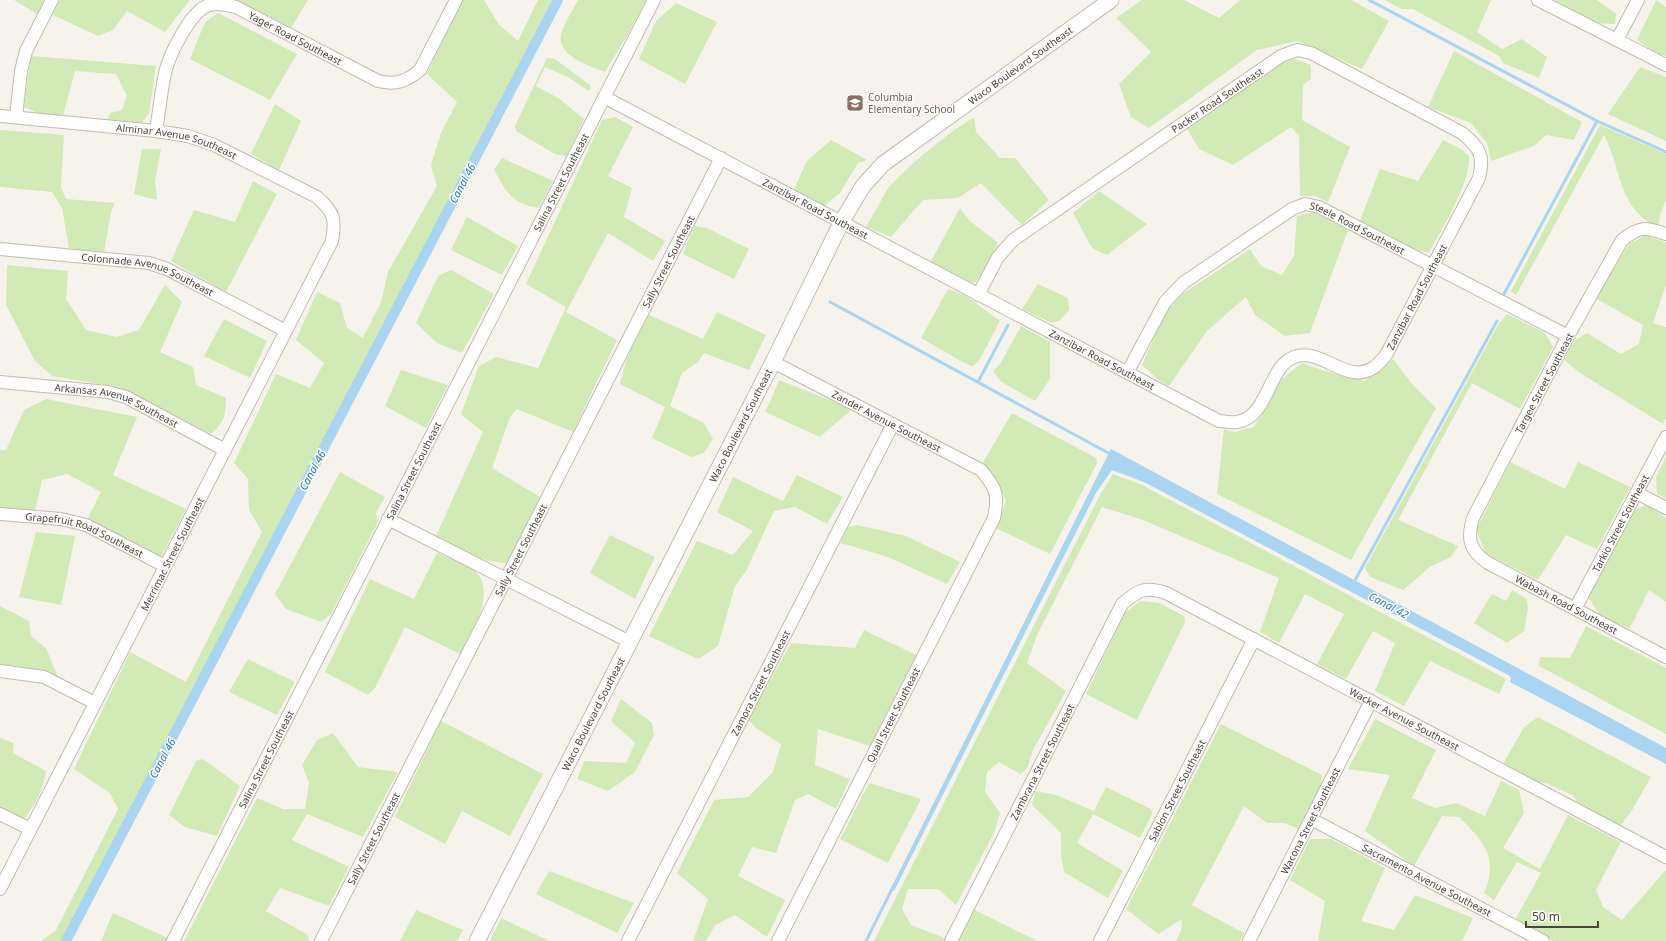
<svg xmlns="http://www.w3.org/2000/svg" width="1666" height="941" font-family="'Noto Sans',sans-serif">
<rect width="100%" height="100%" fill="#f6f3ec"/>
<path fill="#d2eab5" d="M14,0H44L37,14Z
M60,0H190L165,32L127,11L113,30L98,36L53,15Z
M235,0H308L291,28Z
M462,0H484L499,25L518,41L538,0H554L62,941H41L56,930L118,809L110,793L74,769L130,652L186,682L262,532L249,510L248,479L234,463L276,374L310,388L324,363L296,340L317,292L340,303L347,328L363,338L381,302L388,272L437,186L431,165L441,133L457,102L427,74Z
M578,0H646L628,34L605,72C589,66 553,55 562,31C566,20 573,10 578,0Z
M1142,0H1184L1219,18L1240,0H1351L1389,21L1362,69L1297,41L1257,50L1149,128L1131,117L1119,84L1151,52L1116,18Z
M1385,0H1491L1477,32L1502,49L1522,39L1547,57L1539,78L1503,63L1499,56L1413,9H1401Z
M1555,0H1597L1616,14L1615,24L1592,23Z
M1656,0L1666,7V56L1655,53L1637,40Z
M676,3L717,22L685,84L639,59L656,21Z
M218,13L297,54L270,100L190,59L205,22Z
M1454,51L1582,122L1574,140L1546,135L1534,146L1491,161L1487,143L1471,123L1428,107Z
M31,56L156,66L149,113L141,124L107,122L110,113L122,110L127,96L116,74L75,71L63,116L40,114L24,107Z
M547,58L555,59L591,86L589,91L568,77L545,67L536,86L560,99L584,119L567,156L555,154L516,131L515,126Z
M1295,59L1311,65V79L1303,85L1302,120L1350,147L1328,202L1315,196H1300L1299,136L1291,127L1233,165L1199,149L1187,129L1278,64Z
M1640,67L1666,77V141L1608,114Z
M275,104L301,121L279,170L251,154Z
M615,117L633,127L608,176L632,188L624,217L665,241L653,261L608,233L566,312L617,340L573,432L517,409L510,417L492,468L540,497L507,563C480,562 459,548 436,536L483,432L461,414L479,366L496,357L538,368L566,307L526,284L602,120Z
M974,118L976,132L1000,158H1015L1049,200L1022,225L981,183L958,198L923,200L891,237L866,227C873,215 880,202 887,190C900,172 954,127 974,118Z
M1600,125L1666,154V200L1661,212L1658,228C1617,207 1622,170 1604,135L1516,295L1511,291Z
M0,130L64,135L61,187L66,199L115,203L111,212L104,253L69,248L62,208L52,192L0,187Z
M831,140L867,160L858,163L840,193L824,206L793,191L807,161Z
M1443,140L1461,149L1469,156C1471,183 1442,228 1429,253L1406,247L1391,236L1359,223L1380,169L1418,181Z
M142,149H161L155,181L157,200L134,194Z
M502,158L553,181L539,208C512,204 507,193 494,170Z
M253,181L277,194L226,292L171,261L194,210L235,222Z
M1099,191L1147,224L1107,255L1092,248L1073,213Z
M960,208L970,221L998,243L980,277L975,282L965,283L938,267L931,261Z
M1307,213H1315L1348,230L1310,333L1285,336L1255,315L1246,297L1207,331L1169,386L1160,381L1142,365L1165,313L1181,295L1250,249L1261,266L1282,275L1294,256L1297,216Z
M467,217L518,246L502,275L451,250Z
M694,226L707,228L749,249L734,279L683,254Z
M1646,235L1666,243V285L1653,323L1666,327V418L1663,424L1580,373L1563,359L1571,343L1587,333L1621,354L1639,344L1643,325L1595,298L1629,244Z
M7,265L68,271L66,299L86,330L116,337L139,330L165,285L182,302L160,352L193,367L196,385L226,398C226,415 224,423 211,434L118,387L52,376L35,361L6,305Z
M451,270L494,294L462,353L437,343L416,323L438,276Z
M1038,284L1068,298L1069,310L1059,321L1052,323L1022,309Z
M948,289L966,296L1000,321L980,359L973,366L966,364L921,338Z
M717,312L766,335L749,370L704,353L698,362L682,373L670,406L704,423L713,439L704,453L691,457L652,438L665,407L620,384L627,358L647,314L703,339Z
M1507,314L1545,333L1553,347L1520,409L1472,383L1398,520L1458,546L1451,557L1431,566L1403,590L1370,577L1365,568L1498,325Z
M224,319L267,341L250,378L204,356Z
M1021,326L1050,342V379L1035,401L1000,381L993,371L1000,364Z
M1393,359L1412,384L1436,408L1351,560L1217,494L1224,429L1235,432L1254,427L1282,379L1302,363L1321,370L1365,381Z
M401,370L448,385L426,428L385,406Z
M779,380L852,409L820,437L765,412L770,402Z
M46,399L137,417L113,475L186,509L161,557L87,520L101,492L67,474L42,480L35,511L0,508V450H6L24,410Z
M1012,413L1096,458L1097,463L1050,554L996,528L1006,501L997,481L982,464Z
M1666,457V498L1657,494L1656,477Z
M1510,462L1565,489L1578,462L1630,487L1597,549L1566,535L1538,580L1486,554L1476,530Z
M340,472L385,497L376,513L378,522L331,614L321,622L286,609L275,594Z
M1113,474L1142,485L1506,679L1499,694L1430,661L1404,706L1375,691L1395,643L1373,631L1346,679L1317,664L1344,614L1305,594L1279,643L1260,632L1279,578L1143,520L1102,507L1037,635L1027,663L1066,691L1033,750L1027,769L1020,774L999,762L987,772L985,792L1000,813L994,833L956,905L938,889H908L902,909L911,925L945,938L943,941H874L1100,495Z
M797,475L843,497L827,524L795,507L774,511L746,571L735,586L718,646L698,659L649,636L697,541L733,555L753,531L717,512L733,477L783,501Z
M1647,504L1666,518V602L1649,590L1630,628L1603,619L1587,596L1635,510Z
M857,525L906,536L960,562L947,584L888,557L841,543L845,528Z
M36,532L75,536L61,605L19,597Z
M610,535L655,557L635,599L590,573Z
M437,553C446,557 471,567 476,572C496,592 472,635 462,655L405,627L375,688L368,695L325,672L370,579L414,599Z
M1512,590L1527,599L1528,609L1524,631L1507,643L1474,623L1492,594L1506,601Z
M1140,601L1159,603L1184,616L1185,622L1137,720L1086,694L1124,614Z
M0,606L29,621L31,636L46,648L58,677L24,667L0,664Z
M1586,626L1666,668V734L1539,666L1540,657L1570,658Z
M864,630L916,655L870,746L818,729L815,765L850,779L836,809L808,794L795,800L776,853L752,847L738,876L785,900L767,937L735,915L715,925L706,941H693L708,899L677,873L714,800L748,797L773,772L781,744L756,728L748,720L791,643L855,648Z
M248,659L295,682L277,715L229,692Z
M621,699L652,723L654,735L635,772L608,791L577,779L584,761L626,763L635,743L611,721Z
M1538,717L1651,777L1631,812L1620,826L1577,802L1574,796L1546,783L1531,782L1503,764L1524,727Z
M1375,719L1436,750L1412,798L1435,808L1456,803L1485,816L1501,781L1519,790L1524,813L1503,848L1540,869L1568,815L1621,842L1596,890L1603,907L1622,920L1666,870V941H1554L1515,920L1541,873L1517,862L1494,900L1484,893C1499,857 1484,842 1459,817L1442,816L1414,866L1365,831L1390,775L1348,769Z
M441,721L543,774L510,836L462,811L445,844L395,817Z
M1221,724L1322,775L1321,785L1299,829L1284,823H1267L1244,806L1192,905L1244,933L1240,941H1177L1176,940L1181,931L1182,919L1158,934L1126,909Z
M333,733L358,767L398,772L363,837L307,814L292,840L349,867L329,906L280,888L266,911L308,935L309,941H184L257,798L283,809H305L309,783L302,765L317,740Z
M0,738L14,743L13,753L46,771C43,790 36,804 24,819L0,808Z
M203,759L240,786L217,836L185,827L169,815L196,761Z
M869,783L921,799L888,863L840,839Z
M1106,787L1151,809L1152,814L1140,838L1093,814L1077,843L1123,871L1108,898L1064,872L1061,855V833L1032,805L1035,791L1056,795L1094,811Z
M1310,839H1331L1385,868L1361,921L1394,930L1415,895L1473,918L1462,941H1318L1325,901L1290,880Z
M549,871L634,903L617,933L536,894Z
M973,909L1037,941H957Z
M416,910L463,930L457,941H400Z
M113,913L168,938L166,941H101Z
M501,918L549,941H490Z"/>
<path fill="#a9d4f2" d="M1111,449L1666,748V764L1510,682L1511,678L1508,675L1144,482L1112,470L1096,493L894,891L890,890Z"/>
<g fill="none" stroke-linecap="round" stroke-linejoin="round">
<path stroke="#a9d4f2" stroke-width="3" d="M1369,0L1597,121L1666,152
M1504,294L1597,121
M830,302L1112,455
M978,382L1008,325
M1353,584L1497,321
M866,941L893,887"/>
<path stroke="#a9d4f2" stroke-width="10" d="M66,941L558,0"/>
<g stroke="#c2bbae" stroke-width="14">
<g id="minor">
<path d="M1538,0L1666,65"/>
<path d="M1617,40L1638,0"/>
<path id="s1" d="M604,97L1219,421C1224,421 1232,423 1237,422C1269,417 1268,366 1294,357C1322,347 1346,385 1373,368C1378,365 1382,360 1386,355L1479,178C1485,155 1479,147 1462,133L1311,53L1297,50L1281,56L1013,240L998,257L978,295"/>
<path id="s2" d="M0,116L156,131L188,136L214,145L317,197C334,212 336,219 332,241L0,889"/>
<path d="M16,117L21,71L26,51L52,0"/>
<path id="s3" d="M156,131C159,112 161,92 165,73C169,56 190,11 209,5C218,2 227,5 236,7L378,81C395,85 406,82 420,70L456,0"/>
<path id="s4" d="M1666,234C1645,227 1640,226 1622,240L1568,336L1473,518C1467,539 1469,550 1488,563L1666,657"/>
<path id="s5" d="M0,249L149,263L167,269L286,331"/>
<path id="s6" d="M773,362L981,470C996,488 999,494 994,518L778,941"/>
<path id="s7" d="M1127,373L1165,302L1183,283L1292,209L1305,204L1319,207L1568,336"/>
<path id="s8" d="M0,382L108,392L126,397L225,450"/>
<path d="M1637,493L1666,508"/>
<path id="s9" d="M0,514L61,519L86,525L165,566"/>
<path d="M388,519L630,642"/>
<path id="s10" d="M1575,609L1666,437"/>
<path d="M0,671L44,677L95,703"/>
<path d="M0,814L30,829"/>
<path id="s11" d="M1311,819L1543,941"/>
<path id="s12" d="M173,941L654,0"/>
<path id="s13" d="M321,941L721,158"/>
<path id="s14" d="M628,941L893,424"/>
<path id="s15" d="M951,941L1122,604C1138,590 1145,586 1166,593L1666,857"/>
<path id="s16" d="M1100,941L1254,639"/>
<path id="s17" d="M1249,941L1371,701"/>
</g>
</g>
<g stroke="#c2bbae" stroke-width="17">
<g id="tertiary">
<path id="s18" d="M477,941L773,362L842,221L863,186L883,164L1111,0"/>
</g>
</g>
<use href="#minor" stroke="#fff" stroke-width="12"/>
<use href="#tertiary" stroke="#fff" stroke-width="15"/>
</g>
<defs>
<g id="school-square" transform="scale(0.9)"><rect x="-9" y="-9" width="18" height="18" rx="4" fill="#8d6e63" stroke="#fff"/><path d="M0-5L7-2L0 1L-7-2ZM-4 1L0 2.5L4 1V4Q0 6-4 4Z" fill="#fff"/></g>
</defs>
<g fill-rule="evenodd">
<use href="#school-square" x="855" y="103"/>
</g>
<g text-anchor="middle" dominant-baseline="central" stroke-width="3" stroke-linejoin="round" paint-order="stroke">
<g font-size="10" fill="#4b4439" stroke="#fff">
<text stroke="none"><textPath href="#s3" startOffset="236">Yager Road Southeast</textPath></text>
<text stroke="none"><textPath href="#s18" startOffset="1047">Waco Boulevard Southeast</textPath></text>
<text transform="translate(1217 100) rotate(-34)">Packer Road Southeast</text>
<text stroke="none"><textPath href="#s2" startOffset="179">Alminar Avenue Southeast</textPath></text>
<text stroke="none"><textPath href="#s12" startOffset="852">Salina Street Southeast</textPath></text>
<text stroke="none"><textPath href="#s1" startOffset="239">Zanzibar Road Southeast</textPath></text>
<text stroke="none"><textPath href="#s7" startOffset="310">Steele Road Southeast</textPath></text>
<text stroke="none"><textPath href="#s13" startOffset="763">Sally Street Southeast</textPath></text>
<text stroke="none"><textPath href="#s5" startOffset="151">Colonnade Avenue Southeast</textPath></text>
<text stroke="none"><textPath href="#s1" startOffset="970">Zanzibar Road Southeast</textPath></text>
<text stroke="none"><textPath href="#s1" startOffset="563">Zanzibar Road Southeast</textPath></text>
<text transform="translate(1544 383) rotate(-62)">Targee Street Southeast</text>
<text stroke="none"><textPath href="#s8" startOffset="120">Arkansas Avenue Southeast</textPath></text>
<text stroke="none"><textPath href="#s6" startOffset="128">Zander Avenue Southeast</textPath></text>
<text stroke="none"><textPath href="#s18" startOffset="579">Waco Boulevard Southeast</textPath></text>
<text stroke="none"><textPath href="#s12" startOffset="528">Salina Street Southeast</textPath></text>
<text stroke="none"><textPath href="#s10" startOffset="97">Tarkio Street Southeast</textPath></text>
<text stroke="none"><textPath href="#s9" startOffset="88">Grapefruit Road Southeast</textPath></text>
<text stroke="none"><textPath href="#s13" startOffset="439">Sally Street Southeast</textPath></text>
<text transform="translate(172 554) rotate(-63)">Merrimac Street Southeast</text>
<text stroke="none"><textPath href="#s4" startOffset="504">Wabash Road Southeast</textPath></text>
<text stroke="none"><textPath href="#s14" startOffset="290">Zamora Street Southeast</textPath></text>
<text stroke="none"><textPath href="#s18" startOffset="255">Waco Boulevard Southeast</textPath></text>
<text transform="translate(893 715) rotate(-63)">Quail Street Southeast</text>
<text stroke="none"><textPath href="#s15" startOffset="696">Wacker Avenue Southeast</textPath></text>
<text stroke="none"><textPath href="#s12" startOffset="204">Salina Street Southeast</textPath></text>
<text stroke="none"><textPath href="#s15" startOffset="201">Zambrana Street Southeast</textPath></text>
<text stroke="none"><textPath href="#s16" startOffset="169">Sablon Street Southeast</textPath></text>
<text stroke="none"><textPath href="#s17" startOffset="135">Wacona Street Southeast</textPath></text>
<text stroke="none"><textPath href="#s13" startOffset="115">Sally Street Southeast</textPath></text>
<text stroke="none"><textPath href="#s11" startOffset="131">Sacramento Avenue Southeast</textPath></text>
</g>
<g font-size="10" fill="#785e54" stroke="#fff" text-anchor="start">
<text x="868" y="97">Columbia<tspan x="868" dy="12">Elementary School</tspan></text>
</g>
<g font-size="11" font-style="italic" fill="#2e7ab2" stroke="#fff">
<text transform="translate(462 183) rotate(-62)">Canal 46</text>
<text transform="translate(312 470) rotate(-62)">Canal 46</text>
<text transform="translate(1389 605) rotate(28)">Canal 42</text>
<text transform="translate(162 758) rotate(-62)">Canal 46</text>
</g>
</g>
<path d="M1526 921v6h72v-6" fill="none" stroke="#4b4439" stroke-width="2"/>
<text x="1532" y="921" font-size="12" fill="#4b4439" stroke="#ffffff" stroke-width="3" paint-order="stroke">50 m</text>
</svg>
